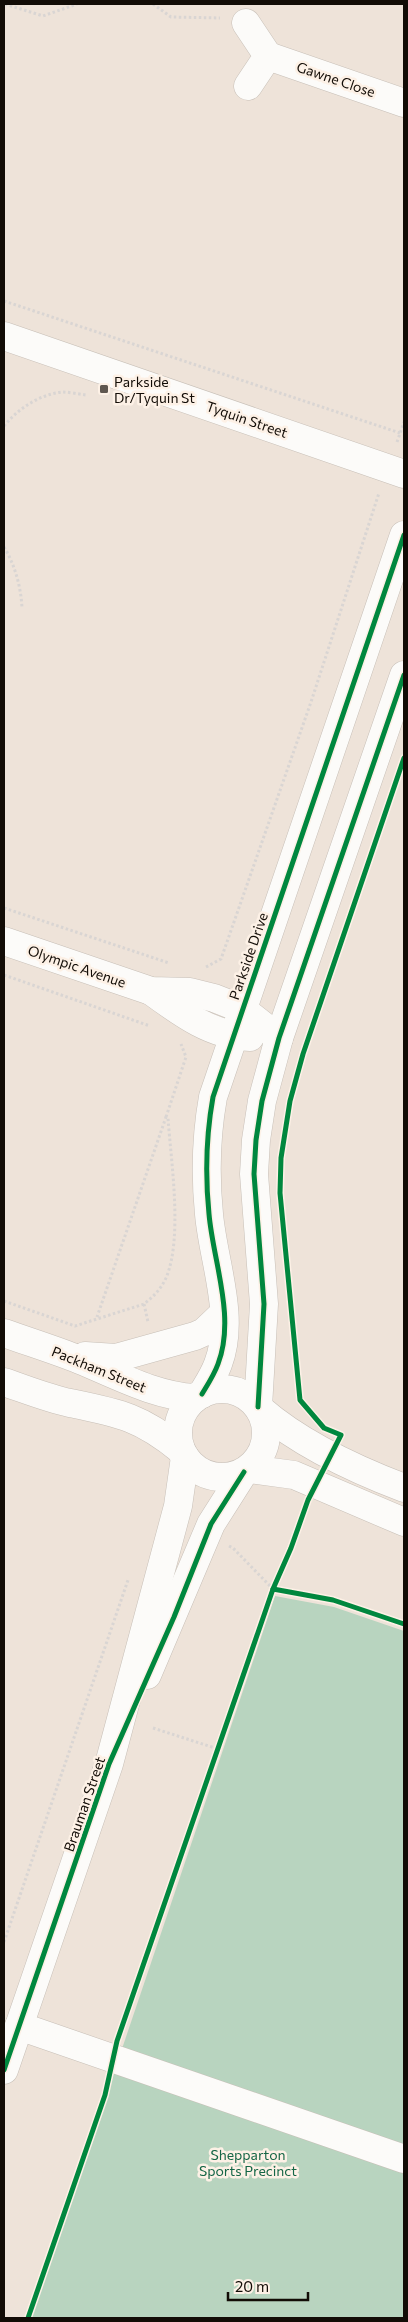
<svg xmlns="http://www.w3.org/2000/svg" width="408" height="2322" viewBox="0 0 408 2322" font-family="Commissioner,sans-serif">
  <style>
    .green { fill: #b8d4bf }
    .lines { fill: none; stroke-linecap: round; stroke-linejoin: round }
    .minor-casing { stroke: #c7bfb7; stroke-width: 29 }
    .path { stroke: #d9d5d3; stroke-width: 3; stroke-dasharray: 2.5 2.5; stroke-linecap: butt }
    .minor { stroke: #fcfbf9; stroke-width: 28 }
    .cycleway-casing { stroke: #fdf1e6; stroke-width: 8 }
    .cycleway { stroke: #00873e; stroke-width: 5 }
    .poi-dot { fill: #5f5750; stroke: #fdf1e6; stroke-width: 2 }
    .labels { text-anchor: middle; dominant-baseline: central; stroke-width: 5; stroke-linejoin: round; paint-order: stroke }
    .street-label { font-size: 14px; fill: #120c06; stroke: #fdf1e6 }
    .poi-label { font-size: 14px; fill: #120c06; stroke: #fdf1e6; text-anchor: start }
    .park-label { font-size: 14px; fill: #156646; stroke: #fdf1e6 }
  </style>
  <rect width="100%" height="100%" fill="#eee3d9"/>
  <polygon class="green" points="275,1596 334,1607 404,1631 404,2318 31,2318"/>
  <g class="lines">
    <g class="minor-casing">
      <g id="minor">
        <polyline points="246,23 268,56 248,86"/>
        <polyline points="268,56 404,103"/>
        <polyline points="4,336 404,474"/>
        <polyline points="4,941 151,991 190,992 214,998 242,1009 279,1038"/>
        <path d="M151,991C181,1013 212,1036 250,1037"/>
        <path d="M4,1333C29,1342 55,1350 80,1360C117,1375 155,1396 195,1398"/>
        <polyline points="85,1356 116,1358 195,1336 204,1332 223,1314"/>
        <path d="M4,1382C25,1389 47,1398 70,1403C119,1413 141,1417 181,1450"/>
        <circle cx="222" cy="1433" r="44"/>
        <path d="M202,1394C208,1384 214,1375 218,1364C236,1317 213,1261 209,1214C205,1174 206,1136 213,1097L404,535"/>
        <polyline points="258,1407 264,1304 254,1174 256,1140 262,1101 279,1038 404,675"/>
        <path d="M260,1409C300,1444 354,1469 404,1488"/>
        <polyline points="249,1469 294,1475 404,1522"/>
        <polyline points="147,1675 211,1524 244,1472"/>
        <polyline points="19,2026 404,2159"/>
        <polyline points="4,2070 109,1764 178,1506 185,1457"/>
      </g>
    </g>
    <g class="path">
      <polyline points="5,4 43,16 77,4"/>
      <polyline points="153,4 171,17 220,18"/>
      <polyline points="4,301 400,433"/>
      <path d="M4,426C18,409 38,395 62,392C69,392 78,394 86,395"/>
      <polyline points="397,442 404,422"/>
      <path d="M4,547C15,565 21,587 22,608"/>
      <polyline points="4,908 169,963"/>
      <polyline points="206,967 221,959 311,702 379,493"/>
      <polyline points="4,975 150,1026"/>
      <polyline points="166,1117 186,1057 181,1044"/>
      <path d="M4,1301L75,1326L144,1304C153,1297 161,1289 166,1278C183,1238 171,1162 168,1118L166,1117L97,1317"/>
      <polyline points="144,1304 148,1322"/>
      <polyline points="229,1546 233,1548 273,1589"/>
      <polyline points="153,1728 218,1749"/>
      <polyline points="4,1942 128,1580"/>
    </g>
    <use href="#minor" class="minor"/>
    <g class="cycleway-casing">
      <g id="cycleway">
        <path d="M202,1394C208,1384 214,1375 218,1364C236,1317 213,1261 209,1214C205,1174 206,1136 213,1097L404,535"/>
        <polyline points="258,1407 264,1304 254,1174 256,1140 262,1101 279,1038 404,675"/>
        <polyline points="273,1589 291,1548 308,1500 341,1435 324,1428 300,1400 280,1193 281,1158 290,1101 303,1054 404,758"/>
        <polyline points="4,2070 109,1764 174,1617 211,1524 244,1472"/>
        <polyline points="28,2318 105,2095 117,2041 273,1589 333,1600 404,1624"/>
      </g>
    </g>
    <use href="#cycleway" class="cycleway"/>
  </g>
  <rect class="poi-dot" x="99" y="384" width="10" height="10" rx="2.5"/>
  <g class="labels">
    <g class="street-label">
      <text transform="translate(336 79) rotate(19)">Gawne Close</text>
      <text transform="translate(247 419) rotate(19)">Tyquin Street</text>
      <text transform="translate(248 956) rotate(-71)">Parkside Drive</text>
      <text transform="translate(77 966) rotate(19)">Olympic Avenue</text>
      <text transform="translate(99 1369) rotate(22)">Packham Street</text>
      <text transform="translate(84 1804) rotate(-71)">Brauman Street</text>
    </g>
    <g class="poi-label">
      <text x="114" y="381">Parkside<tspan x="114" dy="16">Dr/Tyquin St</tspan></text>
    </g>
    <g class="park-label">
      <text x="248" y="2154">Shepparton<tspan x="248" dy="16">Sports Precinct</tspan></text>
    </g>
  </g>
  <rect width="408" height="2322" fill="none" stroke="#120c06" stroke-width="10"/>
  <path d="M228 2292v8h80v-8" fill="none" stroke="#120c06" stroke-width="2.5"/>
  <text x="235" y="2292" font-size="15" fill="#120c06" stroke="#fdf1e6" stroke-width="4" paint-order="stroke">20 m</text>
</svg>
